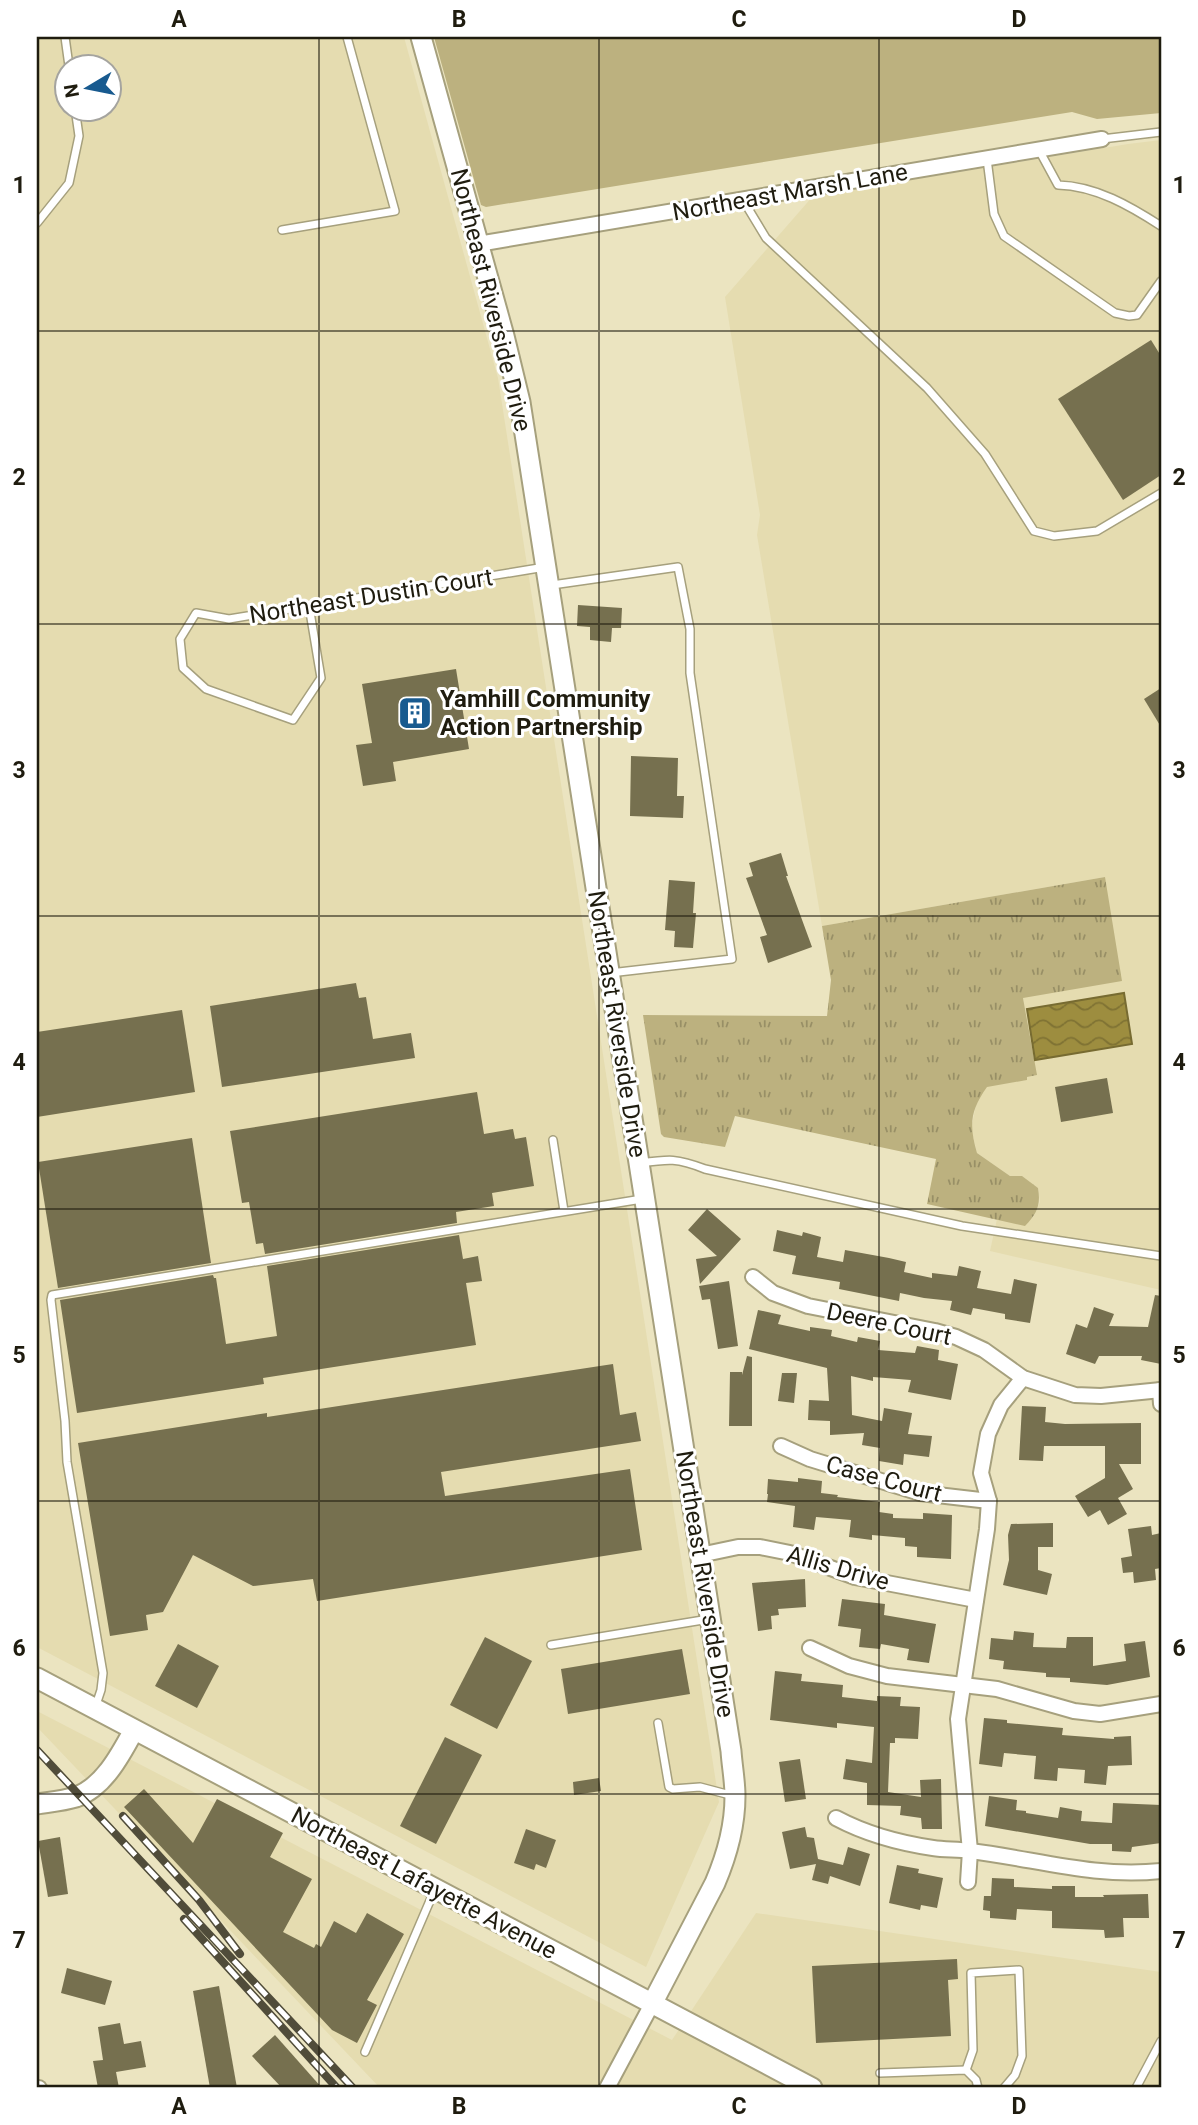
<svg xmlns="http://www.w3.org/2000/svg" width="1198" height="2125" viewBox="0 0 1198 2125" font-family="Roboto,sans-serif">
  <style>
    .built { fill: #e5dcb0; fill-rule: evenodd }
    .green { fill: #bcb17f }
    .park { fill: url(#park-tufts) }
    .water { fill: url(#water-waves); stroke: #776b31; stroke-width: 2 }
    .building { fill: #76704f }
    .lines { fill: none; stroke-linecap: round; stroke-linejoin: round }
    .lane-casing { stroke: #a6a07d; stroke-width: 10 }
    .street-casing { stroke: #a6a07d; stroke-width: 18 }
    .secondary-casing { stroke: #a6a07d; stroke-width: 23 }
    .lane { stroke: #fff; stroke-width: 7 }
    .street { stroke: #fff; stroke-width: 14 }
    .secondary { stroke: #fff; stroke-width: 19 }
    .rail-casing { stroke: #504c3a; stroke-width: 8 }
    .rail { stroke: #fff; stroke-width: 5; stroke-dasharray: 16; stroke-linecap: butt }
    .grid { fill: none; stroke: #1f1c0f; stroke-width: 2; stroke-opacity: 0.55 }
    .labels { text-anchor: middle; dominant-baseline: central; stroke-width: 6; stroke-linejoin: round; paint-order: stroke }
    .street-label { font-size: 24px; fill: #1f1c0f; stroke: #fff }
    .poi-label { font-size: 24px; font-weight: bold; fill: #1f1c0f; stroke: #fff; text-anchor: start }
    .neatline { fill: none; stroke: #1f1c0f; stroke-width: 2.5 }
    .grid-label { font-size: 23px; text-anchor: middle; font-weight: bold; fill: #1f1c0f }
  </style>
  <defs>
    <pattern id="park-tufts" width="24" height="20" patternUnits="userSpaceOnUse" patternTransform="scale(1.75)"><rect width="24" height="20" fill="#bcb17f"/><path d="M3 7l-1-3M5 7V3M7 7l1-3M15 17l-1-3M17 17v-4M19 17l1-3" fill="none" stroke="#988f66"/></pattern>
    <pattern id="water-waves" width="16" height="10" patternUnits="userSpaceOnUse" patternTransform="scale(1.75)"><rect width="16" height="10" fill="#9d8d3f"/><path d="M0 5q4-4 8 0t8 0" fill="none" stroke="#7f7233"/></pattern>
  </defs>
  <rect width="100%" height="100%" fill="#ebe4c0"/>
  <g class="built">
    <path d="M37,37H404L498,378L719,1802L646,1967L37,1647ZM66,66H108V108H66Z"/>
    <polygon points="1161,140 1161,1290 990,1251 997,1219 1025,1225 1034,1216 1040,1202 1038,1188 1010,1176 977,1153 971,1129 977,1100 987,1086 1026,1080 1026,1077 1036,1075 1023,998 1105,877 822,926 757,535 760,515 725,297 813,196 1128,144"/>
    <polygon points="37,1711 672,2040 756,1913 1161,1972 1161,2088 380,2088 37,1727"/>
  </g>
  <polygon class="green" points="434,37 1161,37 1161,113 1097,119 1072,112 486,207 481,205"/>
  <path class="park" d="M1105,877L1122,981L1023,998L1037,1075L1027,1077V1080L987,1087C970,1111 969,1125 977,1153L1010,1176H1022L1038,1188C1041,1205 1037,1214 1025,1226L927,1204L936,1159L735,1116L725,1147L664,1137L661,1134L643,1015L827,1016L831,980L822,926Z"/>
  <polygon class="water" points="1124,993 1132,1044 1035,1060 1027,1009"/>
  <g class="building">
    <polygon points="1151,340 1161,356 1161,475 1123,500 1058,399"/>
    <polygon points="578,605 622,608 621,628 612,628 611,642 590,640 590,627 577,626"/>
    <polygon points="456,669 469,749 393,762 396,781 363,786 356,745 372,743 362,684"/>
    <polygon points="1161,688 1161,727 1144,699"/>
    <polygon points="631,756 678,758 677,796 684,796 683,818 630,816"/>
    <polygon points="781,853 788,876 786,876 812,947 768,963 760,937 767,935 746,878 753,876 749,863"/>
    <polygon points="669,880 695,882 693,913 696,913 693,948 674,947 675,931 665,930"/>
    <polygon points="356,983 359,998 366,997 373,1039 411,1033 415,1058 222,1087 210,1006"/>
    <polygon points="182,1010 195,1092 37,1117 37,1032"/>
    <polygon points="1107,1078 1113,1113 1061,1122 1055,1087"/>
    <polygon points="477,1092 484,1134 513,1129 515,1139 526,1137 534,1186 492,1193 494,1206 456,1212 457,1223 265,1254 263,1243 256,1244 249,1202 242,1203 230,1131"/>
    <polygon points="192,1138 211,1263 58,1288 38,1162"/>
    <polygon points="707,1209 741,1239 700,1284 696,1259 717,1256 688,1230"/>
    <polygon points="777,1230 802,1236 803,1232 821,1237 817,1257 843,1262 845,1250 889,1258 906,1262 904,1272 932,1278 932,1273 957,1276 959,1266 981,1271 977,1288 1011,1294 1014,1279 1037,1284 1030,1323 1005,1319 1005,1314 973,1308 971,1315 950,1310 952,1301 924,1298 900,1293 899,1301 839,1289 840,1282 792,1274 796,1256 773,1251"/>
    <polygon points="459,1235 463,1259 478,1256 482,1281 466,1283 476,1345 263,1378 264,1384 77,1413 60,1300 213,1275 214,1278 216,1278 226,1344 277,1336 267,1266"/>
    <polygon points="729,1281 738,1346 718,1349 710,1299 702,1300 699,1286"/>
    <polygon points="1155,1295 1161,1296 1161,1364 1141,1360 1142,1356 1099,1356 1095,1364 1066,1354 1076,1324 1087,1328 1094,1307 1114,1314 1109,1326 1148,1327"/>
    <polygon points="758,1310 781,1315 778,1324 810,1331 810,1327 832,1330 831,1336 857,1342 858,1337 880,1341 878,1350 915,1353 917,1346 939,1350 938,1360 958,1364 951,1400 908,1392 911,1380 873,1377 873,1381 851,1376 852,1415 882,1421 884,1408 912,1413 908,1434 932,1436 929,1457 904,1454 903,1465 879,1461 880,1448 862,1445 864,1433 830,1435 830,1421 808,1420 809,1400 829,1401 827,1368 749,1349"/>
    <polygon points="747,1356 752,1357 752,1426 729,1426 730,1372 742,1372 742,1375"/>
    <polygon points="613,1364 620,1415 636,1412 641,1441 441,1472 445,1496 630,1469 642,1550 317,1601 313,1579 253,1586 193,1555 163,1612 146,1615 148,1630 110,1636 78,1443 267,1413 267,1417"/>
    <polygon points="782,1373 797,1373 794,1403 778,1401"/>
    <polygon points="1022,1406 1046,1407 1045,1422 1065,1424 1141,1423 1141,1464 1119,1464 1133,1489 1118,1498 1127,1514 1108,1525 1100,1510 1088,1517 1075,1496 1105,1478 1105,1446 1044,1446 1043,1461 1019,1460"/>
    <polygon points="798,1478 822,1481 821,1493 838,1495 837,1497 880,1502 879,1512 893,1514 893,1518 923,1519 923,1513 952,1515 951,1559 917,1557 917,1547 905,1546 905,1538 872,1535 872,1540 849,1537 851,1520 816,1517 814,1530 793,1527 795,1506 767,1502 768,1494 767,1494 768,1479 798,1482"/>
    <polygon points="1053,1523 1053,1547 1038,1547 1038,1570 1052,1574 1047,1595 1003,1585 1009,1560 1008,1535 1011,1524"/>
    <polygon points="1151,1526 1152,1535 1161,1533 1161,1568 1155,1569 1156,1580 1134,1583 1133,1572 1123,1573 1121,1558 1132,1556 1128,1529"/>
    <polygon points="805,1579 806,1607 778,1609 779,1615 771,1616 772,1629 758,1631 752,1583"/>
    <polygon points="842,1599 885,1604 884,1615 936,1624 929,1663 907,1660 909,1649 881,1644 880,1649 859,1647 861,1629 838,1626"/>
    <polygon points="1014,1631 1034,1633 1033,1647 1066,1648 1067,1637 1093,1637 1093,1666 1126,1661 1124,1644 1145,1641 1150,1677 1107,1685 1070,1682 1070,1678 1046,1677 1046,1673 1003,1669 1004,1661 989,1659 991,1638 1013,1640"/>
    <polygon points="485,1637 532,1661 497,1729 450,1705"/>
    <polygon points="178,1644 219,1666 197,1708 155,1686"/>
    <polygon points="682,1649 690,1694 568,1714 561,1669"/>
    <polygon points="775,1671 802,1674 801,1681 843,1685 842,1697 877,1701 877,1696 901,1697 900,1706 920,1707 918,1739 895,1738 895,1743 890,1743 888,1792 921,1797 920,1780 941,1779 942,1829 922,1829 921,1818 900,1815 901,1806 867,1805 867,1783 843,1779 846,1759 872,1763 874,1727 837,1723 837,1728 770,1720"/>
    <polygon points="984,1718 1007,1720 1007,1723 1063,1728 1062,1735 1114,1739 1114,1737 1131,1736 1132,1765 1108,1766 1106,1785 1084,1783 1085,1770 1058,1768 1057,1781 1034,1779 1036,1756 1004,1753 1002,1767 979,1764"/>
    <polygon points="445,1737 482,1755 436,1844 400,1826"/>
    <polygon points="800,1759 806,1799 785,1802 779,1762"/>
    <polygon points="599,1778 601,1791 574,1795 573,1782"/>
    <polygon points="144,1789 193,1843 217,1799 283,1833 270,1857 312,1879 283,1932 314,1948 316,1944 321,1947 334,1921 356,1933 367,1913 404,1934 367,2000 377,2005 357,2043 332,2030 124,1807"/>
    <polygon points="989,1796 1017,1800 1016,1810 1026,1811 1026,1813 1058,1818 1060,1807 1082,1811 1081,1821 1112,1823 1113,1803 1161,1805 1161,1843 1132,1847 1131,1852 1112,1851 1112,1844 1090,1844 985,1826"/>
    <polygon points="805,1827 807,1837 814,1838 818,1859 843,1865 848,1847 870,1854 860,1886 830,1876 828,1884 812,1880 816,1864 790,1869 782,1832"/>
    <polygon points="526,1829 556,1840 546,1868 536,1864 534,1870 514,1863"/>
    <polygon points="60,1837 68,1894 48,1897 38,1841"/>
    <polygon points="897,1865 919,1869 918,1873 943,1878 937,1908 921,1905 920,1910 889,1903"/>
    <polygon points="992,1878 1014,1879 1014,1887 1052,1889 1052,1886 1075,1886 1075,1897 1104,1897 1103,1895 1148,1894 1149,1918 1123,1918 1124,1937 1105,1938 1104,1930 1052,1928 1052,1911 1017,1909 1016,1920 990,1918 990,1911 983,1910 984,1896 991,1896"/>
    <polygon points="957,1959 958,1979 948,1980 951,2036 816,2043 812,1966"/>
    <polygon points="67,1968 112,1981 105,2005 61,1993"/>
    <polygon points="219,1986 237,2088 210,2088 193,1991"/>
    <polygon points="120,2023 124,2044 141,2041 146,2067 116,2072 119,2088 98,2088 93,2061 103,2060 98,2027"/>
    <polygon points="275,2035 322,2088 282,2088 252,2056"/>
  </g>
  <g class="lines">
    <g class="lane-casing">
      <g id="lane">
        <polyline points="65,37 69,66"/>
        <polyline points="1102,139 1161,132"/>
        <path d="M1039,150L1058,185C1096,186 1130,206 1161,226"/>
        <polyline points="987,159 994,214 1004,236 1115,313 1129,316 1137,315 1161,281"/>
        <polyline points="743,200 766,238 927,388 985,454 1034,531 1054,536 1097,531 1161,493"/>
        <polyline points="37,223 69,183 79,136 75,108"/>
        <polyline points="282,230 395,211 347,37"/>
        <polyline points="552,585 678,567 690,629 690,673 732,959 610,973"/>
        <polyline points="309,606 321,678 293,720 206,689 183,668 180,639 196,613 229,619 545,567"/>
        <polyline points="553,1140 564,1211"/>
        <path d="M641,1163C669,1159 677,1158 705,1169L962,1226L1161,1256"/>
        <polyline points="551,1645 709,1619"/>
        <polyline points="95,1708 101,1690 103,1673 67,1462 65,1421 51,1300 52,1295 642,1199"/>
        <polyline points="658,1723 669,1787 673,1789 700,1787 734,1796"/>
        <polyline points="365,2052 435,1889"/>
        <polyline points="966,2070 973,2050 971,1973 1019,1970 1022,2056 1015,2075 1004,2088"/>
        <polyline points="880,2073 966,2070 976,2080 978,2088"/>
        <polyline points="1136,2088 1161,2041"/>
      </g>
    </g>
    <g class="street-casing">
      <g id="street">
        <polyline points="478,244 1102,139"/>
        <polyline points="753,1277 773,1293 808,1306 935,1331 956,1337 984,1350 1023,1378 1075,1395 1101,1396 1161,1390"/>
        <polyline points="1160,1390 1161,1404"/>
        <polyline points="781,1446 810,1459 920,1493 989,1501"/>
        <polyline points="700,1555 738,1547 760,1547 790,1553 855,1577 976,1600"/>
        <polyline points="810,1648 849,1666 887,1676 997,1689 1074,1711 1100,1714 1161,1704"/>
        <path d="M836,1818C866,1834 899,1843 933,1848C945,1850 958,1849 970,1851C1037,1859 1093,1878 1161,1871"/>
        <polyline points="968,1882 970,1851 958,1719 987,1529 989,1501 981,1473 988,1434 1001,1405 1023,1378"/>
        <polyline points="37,2088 39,2088"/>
        <polyline points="607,2088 652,2004"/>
      </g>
    </g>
    <g class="secondary-casing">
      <g id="secondary">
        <path d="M421,37L504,336L520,402L731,1751C732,1766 735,1781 735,1796C735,1827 727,1855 715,1883L652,2004"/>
        <polyline points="37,1678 812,2088"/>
        <path d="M37,1804C50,1802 63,1801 76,1797C104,1787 121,1754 134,1730"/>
      </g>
    </g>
    <use href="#lane" class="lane"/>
    <use href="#street" class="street"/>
    <use href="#secondary" class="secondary"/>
    <g class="rail-casing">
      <g id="rail">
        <polyline points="37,1750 353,2088"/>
        <polyline points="123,1816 199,1900 240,1954"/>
        <polyline points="184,1919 337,2088"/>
      </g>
    </g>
    <use href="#rail" class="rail"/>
  </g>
  <path class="grid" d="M319,37V2088M599,37V2088M879,37V2088M37,331H1161M37,624H1161M37,916H1161M37,1209H1161M37,1501H1161M37,1794H1161"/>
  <defs>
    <g id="building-square" transform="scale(1.75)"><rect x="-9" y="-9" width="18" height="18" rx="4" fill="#185a8f" stroke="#fff"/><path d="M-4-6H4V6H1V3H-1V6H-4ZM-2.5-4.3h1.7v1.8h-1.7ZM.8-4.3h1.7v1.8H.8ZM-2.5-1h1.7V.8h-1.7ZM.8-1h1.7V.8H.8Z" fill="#fff"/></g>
  </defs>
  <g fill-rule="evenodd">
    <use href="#building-square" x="415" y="713"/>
  </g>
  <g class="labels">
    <g class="street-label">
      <text transform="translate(790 192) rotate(-10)">Northeast Marsh Lane</text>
      <text transform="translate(491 300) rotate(76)">Northeast Riverside Drive</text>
      <text transform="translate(371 596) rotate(-9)">Northeast Dustin Court</text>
      <text transform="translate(617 1024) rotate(81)">Northeast Riverside Drive</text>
      <text transform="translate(889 1324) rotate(12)">Deere Court</text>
      <text transform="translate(884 1479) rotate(15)">Case Court</text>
      <text transform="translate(838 1568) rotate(16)">Allis Drive</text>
      <text transform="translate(705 1584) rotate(81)">Northeast Riverside Drive</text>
      <text transform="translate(424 1883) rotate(28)">Northeast Lafayette Avenue</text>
    </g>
    <g class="poi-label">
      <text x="440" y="699">Yamhill Community<tspan x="440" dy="28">Action Partnership</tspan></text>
    </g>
  </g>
  <rect width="1198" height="2125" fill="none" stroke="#ffffff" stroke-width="77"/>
  <g transform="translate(88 88) rotate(260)"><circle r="33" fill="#ffffff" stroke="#a5a49f" stroke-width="2"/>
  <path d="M0-5L12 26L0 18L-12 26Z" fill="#185a8f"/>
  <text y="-10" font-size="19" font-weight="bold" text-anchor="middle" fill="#1f1c0f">N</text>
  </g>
  <rect x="38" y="38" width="1122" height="2048" class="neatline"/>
  <g class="grid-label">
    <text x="179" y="27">A</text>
    <text x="459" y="27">B</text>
    <text x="739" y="27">C</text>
    <text x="1019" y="27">D</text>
    <text x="19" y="193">1</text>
    <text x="1179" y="193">1</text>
    <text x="19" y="485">2</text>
    <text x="1179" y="485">2</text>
    <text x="19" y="778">3</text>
    <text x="1179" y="778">3</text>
    <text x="19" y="1070">4</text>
    <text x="1179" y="1070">4</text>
    <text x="19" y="1363">5</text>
    <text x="1179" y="1363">5</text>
    <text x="19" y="1656">6</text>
    <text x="1179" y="1656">6</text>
    <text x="19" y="1948">7</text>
    <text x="1179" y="1948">7</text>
    <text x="179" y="2114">A</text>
    <text x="459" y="2114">B</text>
    <text x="739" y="2114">C</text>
    <text x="1019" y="2114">D</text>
  </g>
</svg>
